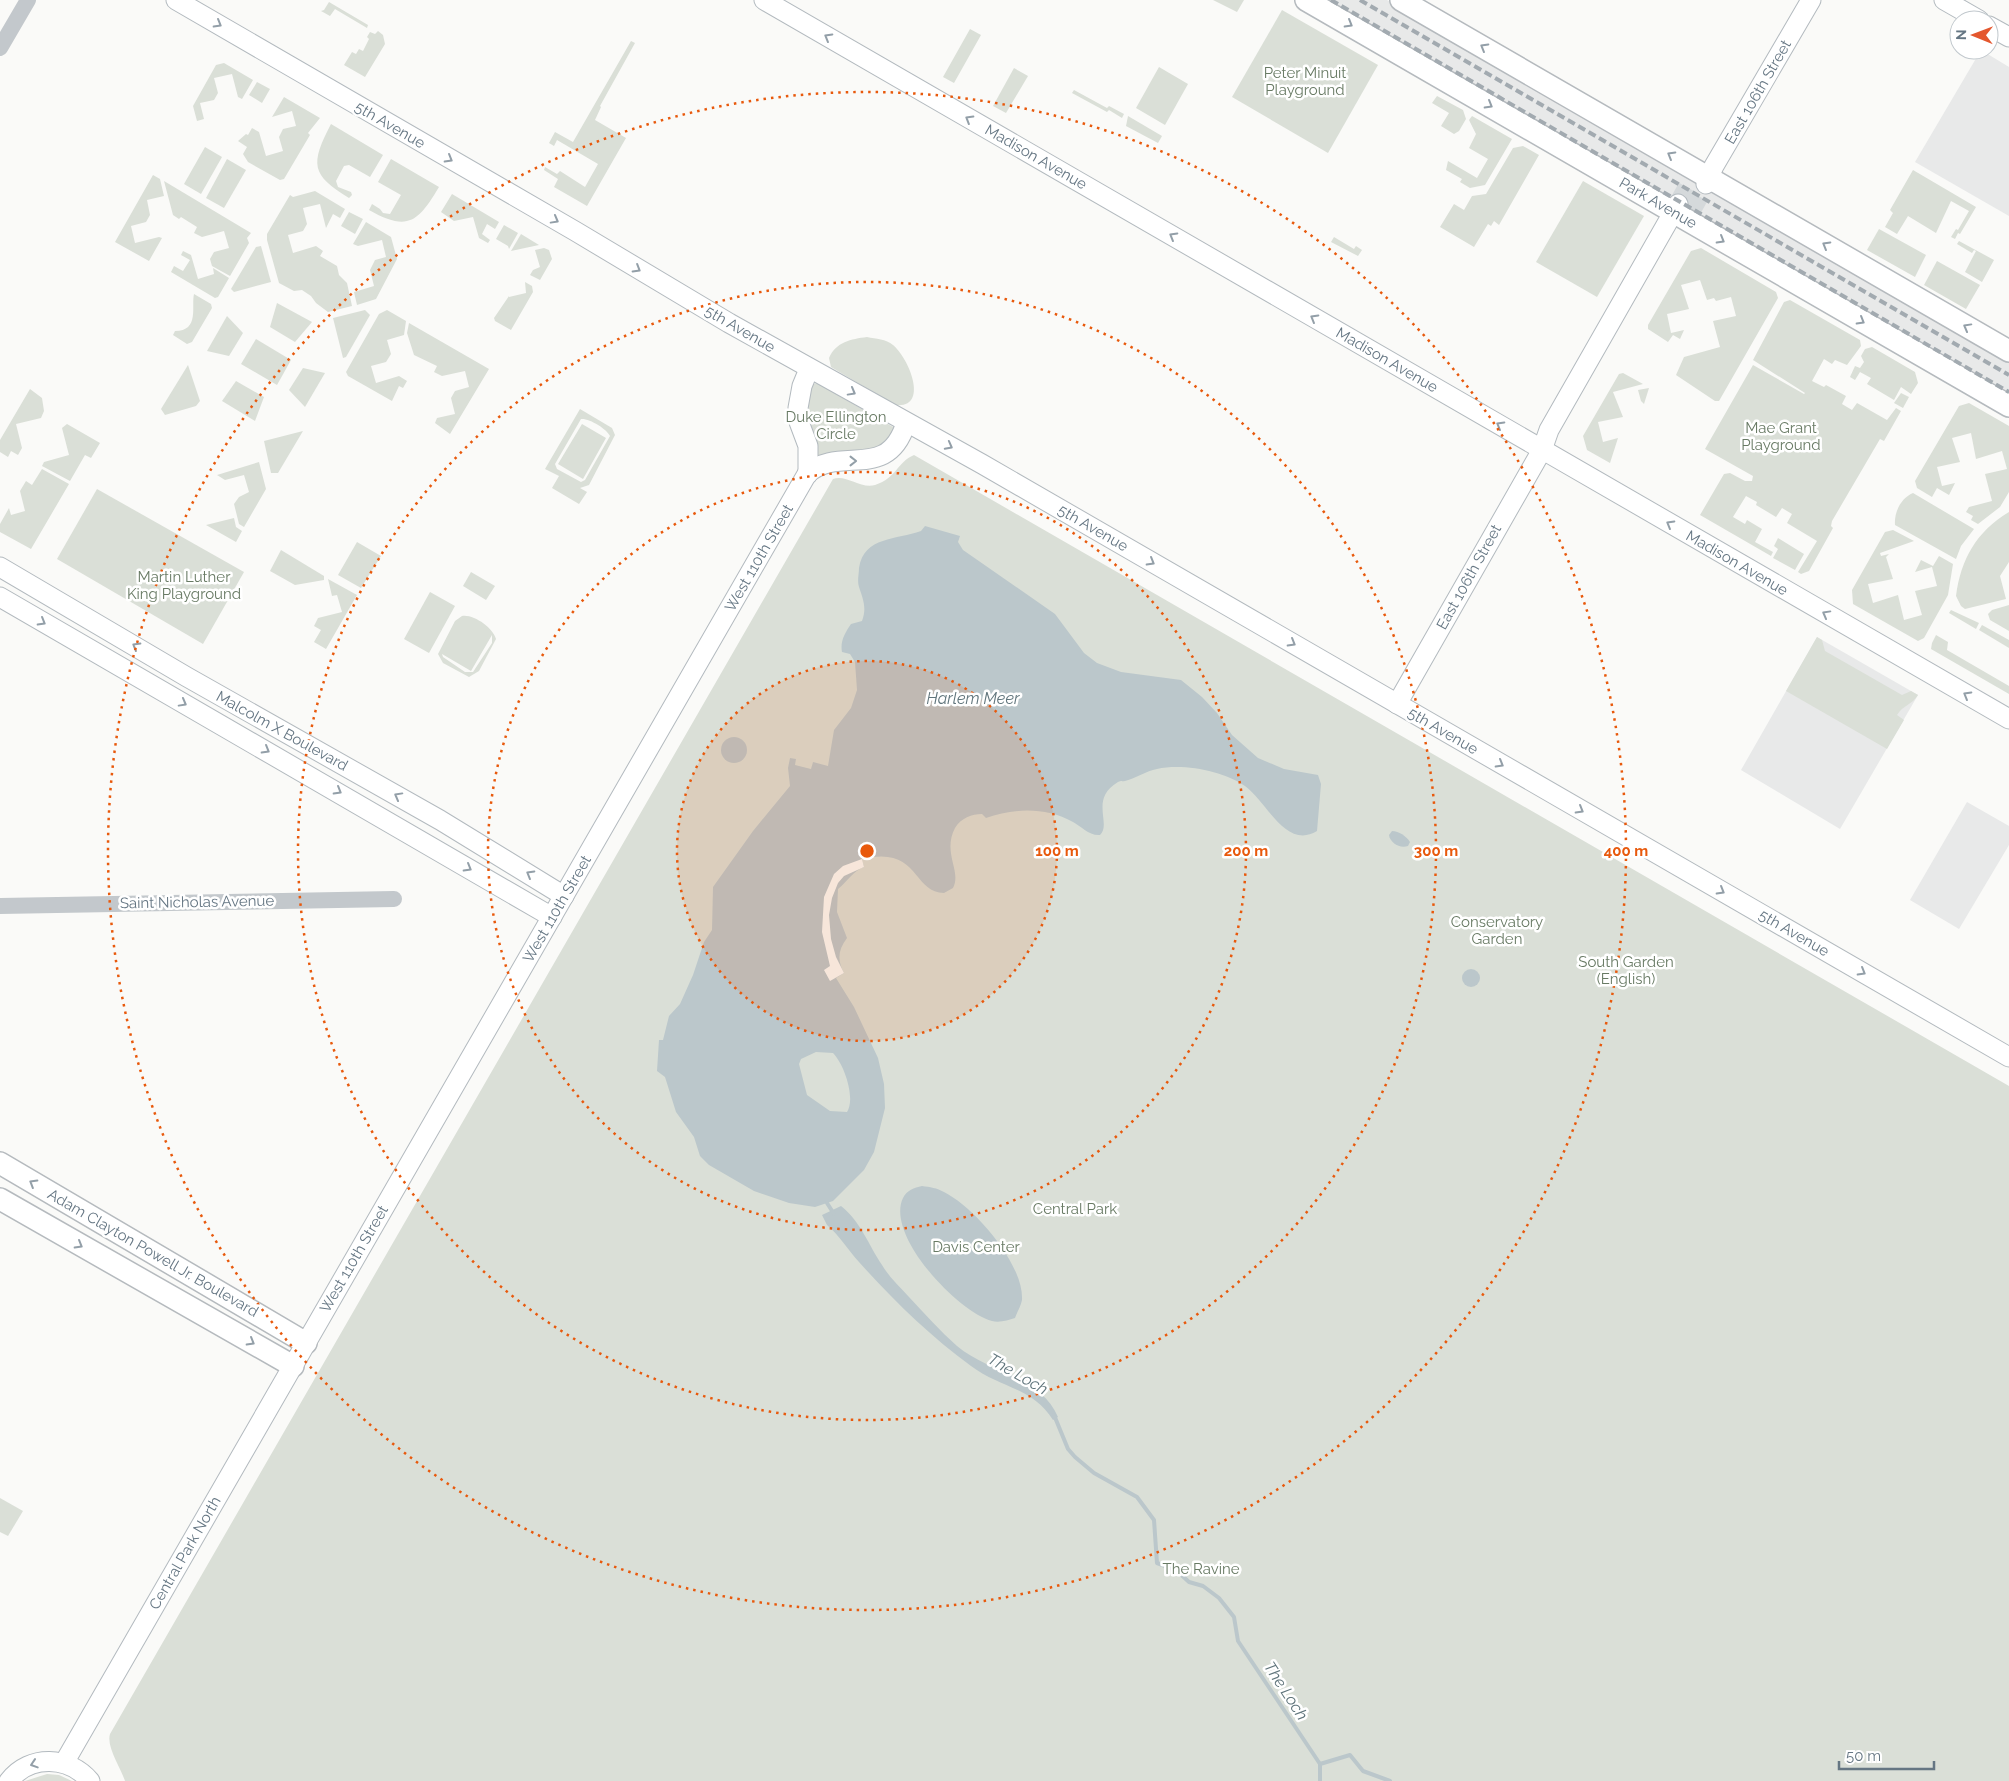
<svg xmlns="http://www.w3.org/2000/svg" width="2009" height="1781" viewBox="0 0 2009 1781" font-family="Raleway,sans-serif">
  <style>
    .built { fill: #e8e9e9 }
    .green { fill: #dadfd7; fill-rule: evenodd }
    .water { fill: #bbc7cb; fill-rule: evenodd }
    .pier { fill: #fafaf8 }
    .lines { fill: none; stroke-linecap: round; stroke-linejoin: round }
    .stream { stroke: #bbc7cb; stroke-width: 4 }
    .secondary-tunnel { stroke: #d5d9db; stroke-width: 19; stroke-dasharray: 19 9; stroke-linecap: butt }
    .secondary-casing { stroke: #b3babf; stroke-width: 21 }
    .primary-casing { stroke: #b5babe; stroke-width: 24 }
    .tertiary { stroke: #c3c8cc; stroke-width: 16 }
    .secondary { stroke: #fff; stroke-width: 19 }
    .primary { stroke: #fff; stroke-width: 21 }
    .rail { stroke: #a2aab0; stroke-width: 4; stroke-dasharray: 8 4; stroke-linecap: butt }
    .oneway { stroke: #939fa8 }
    .ring { fill: none; stroke: #e8590c; stroke-width: 2.5; stroke-dasharray: 2.5 5 }
    .labels { text-anchor: middle; dominant-baseline: central; stroke-width: 5; stroke-linejoin: round; paint-order: stroke }
    .park-label { font-size: 15px; fill: #687a64; stroke: #fff }
    .street-label { font-size: 15px; fill: #657683; stroke: #fff }
    .water-label { font-size: 16px; font-style: italic; fill: #60757c; stroke: #fff }
    .centre { fill: #e8590c; stroke: #fff; stroke-width: 2.5 }
    .ring-label { font-size: 15px; text-anchor: middle; font-weight: bold; fill: #e8590c; stroke: #fff; stroke-width: 5; stroke-linejoin: round; paint-order: stroke }
  </style>
  <rect width="100%" height="100%" fill="#fafaf8"/>
  <g class="built">
    <polygon points="1321,0 1387,0 2009,360 2009,399"/>
    <polygon points="1981,50 2009,67 2009,216 1915,162"/>
    <polygon points="1817,637 1918,695 1840,829 1741,770"/>
    <polygon points="1967,802 2009,826 2009,845 1959,929 1910,900"/>
  </g>
  <g class="green">
    <polygon points="1213,0 1244,0 1237,12"/>
    <polygon points="329,2 368,25 367,28 335,9 330,16 321,11 324,10"/>
    <polygon points="1282,10 1378,65 1328,153 1232,97"/>
    <polygon points="970,29 981,35 954,83 943,77"/>
    <polygon points="378,31 383,35 385,44 365,77 344,65 352,52 356,54 359,49 363,51 369,39 367,37 370,32 375,34"/>
    <polygon points="631,41 635,43 600,106 601,107 595,120 626,138 587,206 554,187 558,179 544,170 545,167 557,174 560,171 585,187 598,164 557,140 554,146 549,143 555,132 573,142"/>
    <polygon points="224,63 253,80 242,99 238,97 232,74 214,78 218,93 214,100 200,103 204,119 197,121 193,106 216,65"/>
    <polygon points="1159,67 1188,84 1165,125 1136,108"/>
    <polygon points="1014,68 1028,76 1006,113 993,106"/>
    <polygon points="257,82 270,89 262,103 249,95"/>
    <polygon points="1074,90 1107,108 1109,106 1124,114 1122,118 1109,110 1107,112 1072,93"/>
    <polygon points="1437,96 1463,110 1466,119 1459,131 1454,134 1441,126 1449,113 1432,103"/>
    <polygon points="284,97 320,118 308,133 310,135 284,179 280,180 248,162 243,154 247,147 238,141 246,134 248,135 252,128 259,132 266,156 283,151 279,137 283,129 296,126 292,111 272,117"/>
    <polygon points="1128,116 1162,136 1158,143 1126,126"/>
    <polygon points="1472,116 1512,139 1485,185 1470,188 1460,182 1462,179 1446,170 1448,161 1477,178 1488,159 1469,148 1476,134 1469,120"/>
    <path d="M331,124L383,155L370,177L349,165L344,166L336,181L338,187L351,192L352,195L349,198C311,175 310,164 331,124Z"/>
    <polygon points="1523,146 1539,155 1499,225 1494,221 1491,226 1488,224 1474,247 1440,227 1454,204 1464,210 1472,196 1486,194 1513,148"/>
    <polygon points="205,147 222,157 201,194 184,184"/>
    <polygon points="227,159 246,170 224,208 206,198"/>
    <path d="M391,159L439,187C418,222 408,232 369,210L372,204L380,209L383,213L390,214L401,195L378,182Z"/>
    <polygon points="1913,170 1976,207 1960,234 1958,233 1955,239 1951,237 1956,229 1958,230 1969,211 1951,201 1936,233 1908,216 1897,234 1885,227 1893,213 1890,210"/>
    <polygon points="153,175 160,179 164,196 147,200 150,215 146,222 131,226 135,243 159,237 162,238 149,261 115,242"/>
    <polygon points="164,181 251,233 247,238 249,243 230,276 212,266 210,259 214,252 229,248 224,231 202,237 194,233 197,227 181,217 179,219 173,215"/>
    <polygon points="1583,181 1644,216 1597,297 1536,262"/>
    <polygon points="315,191 345,209 340,218 333,214 326,228 320,204 303,208 307,224 303,231 288,235 293,253 316,246 323,251 320,256 337,266 339,275 347,283 352,306 328,312 316,303 311,296 302,290 294,291 279,283 267,240 267,234 290,195 293,197"/>
    <polygon points="452,194 499,222 495,229 487,224 482,234 490,240 488,243 479,238 473,217 454,221 441,212"/>
    <polygon points="349,212 363,219 355,234 341,226"/>
    <polygon points="366,222 391,237 397,259 376,299 357,305 354,292 374,286 370,270 375,260 386,257 382,240 358,246 353,244"/>
    <polygon points="504,225 518,233 509,249 508,246 496,239"/>
    <polygon points="1879,229 1926,255 1915,277 1867,250"/>
    <polygon points="521,234 539,245 511,251"/>
    <polygon points="1334,237 1354,249 1356,246 1362,250 1358,256 1331,242"/>
    <polygon points="1959,241 1994,260 1982,282 1965,272 1976,251 1974,250 1972,253 1957,244"/>
    <polygon points="261,246 271,282 234,292 231,289 256,247"/>
    <polygon points="544,248 549,250 552,259 540,280 530,275 533,270 540,267 535,250"/>
    <polygon points="1701,248 1776,292 1778,298 1719,401 1715,401 1676,375 1684,357 1720,347 1713,321 1736,316 1731,297 1716,301 1714,298 1707,300 1700,280 1681,285 1689,309 1667,314 1671,333 1684,330 1680,339 1673,335 1668,342 1648,329 1648,325 1691,251"/>
    <polygon points="183,251 191,255 198,279 214,274 213,268 229,278 218,297 215,298 171,272 174,266 183,271 190,260 181,255"/>
    <polygon points="1937,261 1980,285 1966,309 1924,285"/>
    <polygon points="525,282 532,286 533,292 511,330 495,321 494,318 509,296 509,297 526,293"/>
    <path d="M194,294L211,304L212,308L192,342L187,344L173,335L175,331C200,331 191,306 194,294Z"/>
    <polygon points="1790,300 1860,340 1861,346 1847,365 1835,360 1832,364 1824,359 1812,381 1824,387 1826,385 1846,396 1842,404 1852,410 1857,403 1887,420 1896,408 1901,411 1884,441 1880,439 1832,521 1831,526 1833,528 1809,571 1801,574 1798,572 1817,541 1787,523 1792,514 1782,508 1776,517 1756,505 1757,502 1746,496 1733,517 1745,524 1747,520 1762,529 1755,542 1773,552 1771,556 1700,515 1724,474 1730,473 1745,481 1752,481 1753,476 1705,449 1753,365 1804,394 1805,393 1753,360 1784,302"/>
    <polygon points="277,303 312,322 295,342 270,327"/>
    <polygon points="365,310 370,315 346,357 343,358 333,318"/>
    <polygon points="387,310 406,321 404,335 387,340 391,354 386,362 371,366 376,383 399,376 407,381 403,388 399,386 392,401 348,376 346,372 379,314"/>
    <polygon points="227,316 243,333 229,356 207,351"/>
    <polygon points="409,323 489,369 450,434 435,423 437,418 455,414 451,398 455,391 469,387 465,371 442,376 434,372 437,366 414,355 407,333"/>
    <path d="M867,337C876,339 886,339 893,345C909,358 930,409 895,405L831,367L829,358C836,342 851,339 867,337Z"/>
    <polygon points="256,339 291,360 277,385 241,364"/>
    <polygon points="1872,347 1915,372 1918,383 1911,394 1901,387 1894,400 1867,384 1871,378 1860,372 1855,380 1850,377 1855,366 1860,368 1864,362 1861,356 1865,349"/>
    <polygon points="188,365 200,401 196,406 165,415 161,409"/>
    <polygon points="303,368 325,373 305,407 289,390"/>
    <polygon points="1623,373 1643,384 1613,392 1623,417 1598,422 1603,442 1618,438 1610,463 1587,450 1583,436 1619,374"/>
    <polygon points="236,381 264,397 255,421 222,401"/>
    <path d="M817,383L893,427L895,430L880,448C864,450 830,451 818,458C808,428 802,416 813,384Z"/>
    <polygon points="1649,388 1644,404 1641,401 1638,390"/>
    <polygon points="30,389 42,398 44,411 41,418 16,424 22,448 18,455 11,451 8,457 0,452 0,440"/>
    <polygon points="1901,393 1909,397 1903,408 1894,403"/>
    <polygon points="1969,403 2009,426 2009,492 2000,507 1978,524 1971,520 1973,516 1966,512 1969,507 1992,501 1985,474 2007,469 2002,451 1976,459 1971,433 1952,438 1960,462 1937,467 1942,486 1955,483 1949,495 1937,488 1932,497 1917,488 1915,481 1959,406"/>
    <path d="M580,409L612,428L615,435L589,485L580,488L587,492L579,504L552,488L559,476L545,469ZM581,419C589,418 607,429 610,436L585,480L581,482L557,469L555,464Z"/>
    <polygon points="67,424 100,443 91,458 85,455 70,481 42,466 44,462 69,455 62,428"/>
    <polygon points="582,424 606,438 583,479 558,464"/>
    <polygon points="303,431 278,473 271,473 264,441"/>
    <path d="M914,455L2009,1086V1781H125C121,1768 106,1747 110,1734L833,479C846,474 860,489 875,485C897,478 897,462 914,455Z"/>
    <polygon points="259,462 266,489 244,527 239,524 234,504 239,497 249,492 244,475 225,480 217,475"/>
    <polygon points="42,469 69,484 31,549 0,532 0,524 9,508 11,515 25,511 20,491 26,481 32,485"/>
    <polygon points="97,489 244,572 203,644 57,559"/>
    <path d="M1913,493L1974,529L1961,546L1956,559L1895,525C1894,512 1901,498 1913,493Z"/>
    <path d="M2009,512V562L2000,576L2006,599L1965,609L1961,606L1956,596C1961,559 1976,532 2009,512Z"/>
    <polygon points="234,518 236,527 242,531 236,542 206,525"/>
    <polygon points="1893,530 1914,541 1880,553 1881,556 1889,554 1886,557 1893,579 1868,584 1873,603 1898,595 1904,620 1922,615 1915,591 1937,586 1932,567 1915,572 1921,560 1933,566 1939,556 1953,564 1948,595 1924,638 1918,641 1853,604 1852,590 1885,532"/>
    <polygon points="1778,538 1804,554 1795,570 1773,558 1778,549 1774,546"/>
    <polygon points="357,542 381,556 361,588 338,575"/>
    <polygon points="281,550 324,576 324,580 295,585 270,571"/>
    <polygon points="471,572 495,586 486,600 463,586"/>
    <polygon points="328,579 357,595 326,649 314,642 321,630 314,626 318,618 342,612 337,595 332,596"/>
    <polygon points="430,592 455,606 429,653 404,639"/>
    <polygon points="2009,605 2009,631 1990,620 1988,614 1992,610"/>
    <polygon points="1951,610 1979,623 1976,629 1949,613"/>
    <path d="M462,616C474,614 493,628 496,639L479,671L469,677L443,663L438,654L455,621ZM492,635V643L473,672H465L443,657L442,654L471,671Z"/>
    <polygon points="1982,625 2009,640 2009,648 1979,630"/>
    <polygon points="1936,635 1948,642 1947,650 2009,686 2009,694 1931,649 1932,643"/>
    <path d="M1817,637L1822,640L1825,651L1902,695L1911,691L1918,695C1912,705 1903,705 1897,715L1904,720L1887,749L1786,691Z"/>
    <polygon points="0,1498 23,1511 8,1536 0,1532"/>
    <polygon points="47,1774 59,1775 72,1781 25,1781"/>
  </g>
  <g class="water">
    <path d="M925,526L960,536L958,542L963,550L1055,614L1084,653L1097,663L1121,672L1181,680L1202,697L1217,713L1232,735L1258,758L1284,769L1318,775L1321,784L1317,831C1286,850 1267,802 1245,786C1224,771 1183,763 1157,769C1146,771 1136,778 1125,781C1120,782 1123,780 1118,782C1089,799 1112,824 1100,835C1089,836 1081,826 1073,822C1046,807 1014,808 986,818L982,814C972,814 961,818 955,828C942,853 962,871 953,888L944,893C912,892 919,845 862,859L864,867C854,870 847,882 838,889L837,912L847,938C838,950 837,960 844,973L836,978L854,1007L878,1058L884,1084L885,1108L874,1152L864,1170L833,1201L815,1207L789,1203L754,1191L709,1165L700,1156L694,1137L676,1112L665,1077L657,1071L659,1040H663L669,1016L680,1004L693,975L704,942L712,930L713,887L753,831L790,786L788,768L790,758L796,759L795,765L811,769L813,762L828,766L834,730L851,708L857,690L855,662L850,654L842,652C840,641 845,633 851,624L862,621C867,608 863,599 859,587C857,581 859,574 859,568C864,536 897,540 921,531ZM816,1052L833,1053C844,1064 856,1098 847,1112L830,1111L807,1095L799,1064L801,1059Z"/>
    <circle cx="734" cy="750" r="13"/>
    <path d="M1392,831C1399,831 1406,836 1410,842L1408,846C1400,849 1390,843 1389,835Z"/>
    <circle cx="1471" cy="978" r="9"/>
    <path d="M922,1186C930,1187 937,1188 944,1192C974,1207 1024,1264 1022,1300C1021,1306 1017,1312 1015,1318C1008,1320 1000,1323 992,1321C958,1312 885,1235 903,1198C907,1190 914,1188 922,1186Z"/>
    <path d="M841,1206C861,1222 868,1244 882,1265C889,1277 900,1287 909,1297C925,1314 940,1331 957,1346C989,1373 1041,1376 1058,1417L1053,1420C1032,1387 1000,1388 971,1366C930,1336 893,1300 859,1262C848,1250 840,1236 827,1225L822,1215Z"/>
  </g>
  <polygon class="pier" points="862,859 864,867 844,876 838,883 832,898 829,915 831,939 836,957 844,973 830,981 824,970 830,966 822,932 824,897 834,874 843,866"/>
  <g class="lines">
    <g class="stream">
      <polyline points="827,1203 834,1214"/>
      <polyline points="1054,1415 1068,1449 1075,1457 1094,1473 1137,1497 1154,1520 1157,1563 1176,1570 1189,1582 1203,1586 1219,1598 1234,1617 1238,1641 1320,1764 1320,1781"/>
      <polyline points="1320,1764 1350,1755 1363,1771 1390,1781"/>
    </g>
    <g class="secondary-tunnel">
      <polyline points="1678,204 1693,177"/>
      <polyline points="1690,213 1706,184"/>
    </g>
    <g class="secondary-casing">
      <g id="secondary">
        <polyline points="176,0 575,231 729,323 982,464 2009,1057"/>
        <polyline points="764,0 2009,719"/>
        <polyline points="1944,0 1979,20"/>
        <polyline points="1989,26 2009,37"/>
        <polyline points="1706,184 1714,166 1811,0"/>
        <polyline points="808,474 808,446 799,422 798,408 802,386 809,369"/>
        <polyline points="0,567 187,677 440,820 564,896"/>
        <polyline points="0,597 552,917"/>
        <polyline points="1397,704 1542,450 1549,430 1678,204"/>
        <path d="M64,1763L807,474C841,444 887,483 906,423"/>
        <path d="M9,1781C30,1754 69,1756 90,1781"/>
      </g>
    </g>
    <g class="primary-casing">
      <g id="primary">
        <polyline points="1306,0 2009,406"/>
        <polyline points="1401,0 2009,351"/>
        <polyline points="0,1163 306,1343"/>
        <polyline points="0,1199 293,1366"/>
      </g>
    </g>
    <g class="tertiary">
      <polyline points="0,48 28,0"/>
      <polyline points="0,906 394,899"/>
    </g>
    <use href="#secondary" class="secondary"/>
    <use href="#primary" class="primary"/>
    <g class="rail">
      <polyline points="1331,0 2009,392"/>
      <polyline points="1360,0 2009,375"/>
    </g>
  </g>
  <defs><path id="oneway-chevron" d="M-2-3.5L2.5 0L-2 3.5" fill="none" stroke-width="1.6" stroke-linecap="round" stroke-linejoin="round" transform="scale(1.25)"/></defs>
  <g class="oneway">
    <use href="#oneway-chevron" transform="translate(218 24) rotate(30)"/>
    <use href="#oneway-chevron" transform="translate(1349 24) rotate(30)"/>
    <use href="#oneway-chevron" transform="translate(828 37) rotate(-150)"/>
    <use href="#oneway-chevron" transform="translate(1484 47) rotate(-150)"/>
    <use href="#oneway-chevron" transform="translate(1489 105) rotate(30)"/>
    <use href="#oneway-chevron" transform="translate(969 119) rotate(-149)"/>
    <use href="#oneway-chevron" transform="translate(1671 155) rotate(-150)"/>
    <use href="#oneway-chevron" transform="translate(449 159) rotate(30)"/>
    <use href="#oneway-chevron" transform="translate(555 220) rotate(29)"/>
    <use href="#oneway-chevron" transform="translate(1173 236) rotate(-150)"/>
    <use href="#oneway-chevron" transform="translate(1721 240) rotate(30)"/>
    <use href="#oneway-chevron" transform="translate(1826 245) rotate(-150)"/>
    <use href="#oneway-chevron" transform="translate(637 269) rotate(31)"/>
    <use href="#oneway-chevron" transform="translate(1314 318) rotate(-150)"/>
    <use href="#oneway-chevron" transform="translate(1861 321) rotate(30)"/>
    <use href="#oneway-chevron" transform="translate(1967 327) rotate(-151)"/>
    <use href="#oneway-chevron" transform="translate(852 392) rotate(29)"/>
    <use href="#oneway-chevron" transform="translate(1500 425) rotate(-150)"/>
    <use href="#oneway-chevron" transform="translate(949 446) rotate(28)"/>
    <use href="#oneway-chevron" transform="translate(853 461)"/>
    <use href="#oneway-chevron" transform="translate(1670 524) rotate(-150)"/>
    <use href="#oneway-chevron" transform="translate(1151 562) rotate(30)"/>
    <use href="#oneway-chevron" transform="translate(1826 614) rotate(-151)"/>
    <use href="#oneway-chevron" transform="translate(42 622) rotate(30)"/>
    <use href="#oneway-chevron" transform="translate(1292 643) rotate(30)"/>
    <use href="#oneway-chevron" transform="translate(136 646) rotate(-149)"/>
    <use href="#oneway-chevron" transform="translate(1967 695) rotate(-150)"/>
    <use href="#oneway-chevron" transform="translate(183 703) rotate(29)"/>
    <use href="#oneway-chevron" transform="translate(266 750) rotate(30)"/>
    <use href="#oneway-chevron" transform="translate(1500 764) rotate(30)"/>
    <use href="#oneway-chevron" transform="translate(338 791) rotate(30)"/>
    <use href="#oneway-chevron" transform="translate(398 796) rotate(-151)"/>
    <use href="#oneway-chevron" transform="translate(1580 810) rotate(30)"/>
    <use href="#oneway-chevron" transform="translate(468 868) rotate(30)"/>
    <use href="#oneway-chevron" transform="translate(530 874) rotate(-150)"/>
    <use href="#oneway-chevron" transform="translate(1721 891) rotate(30)"/>
    <use href="#oneway-chevron" transform="translate(1862 972) rotate(30)"/>
    <use href="#oneway-chevron" transform="translate(33 1183) rotate(-149)"/>
    <use href="#oneway-chevron" transform="translate(79 1245) rotate(30)"/>
    <use href="#oneway-chevron" transform="translate(251 1342) rotate(30)"/>
    <use href="#oneway-chevron" transform="translate(34 1764) rotate(162)"/>
  </g>
  <circle cx="867" cy="851" r="190" fill="#e8590c" fill-opacity=".12"/>
  <g class="ring">
    <circle cx="867" cy="851" r="190"/>
    <circle cx="867" cy="851" r="379"/>
    <circle cx="867" cy="851" r="569"/>
    <circle cx="867" cy="851" r="759"/>
  </g>
  <g class="labels">
    <g class="park-label">
      <text x="1305" y="73">Peter Minuit<tspan x="1305" dy="17">Playground</tspan></text>
      <text x="836" y="417">Duke Ellington<tspan x="836" dy="17">Circle</tspan></text>
      <text x="1781" y="428">Mae Grant<tspan x="1781" dy="17">Playground</tspan></text>
      <text x="184" y="577">Martin Luther<tspan x="184" dy="17">King Playground</tspan></text>
      <text x="1497" y="922">Conservatory<tspan x="1497" dy="17">Garden</tspan></text>
      <text x="1626" y="962">South Garden<tspan x="1626" dy="17">(English)</tspan></text>
      <text x="1075" y="1209">Central Park</text>
      <text x="976" y="1247">Davis Center</text>
      <text x="1201" y="1569">The Ravine</text>
    </g>
    <g class="street-label">
      <text transform="translate(1758 92) rotate(-60)">East 106th Street</text>
      <text transform="translate(390 125) rotate(30)">5th Avenue</text>
      <text transform="translate(1036 157) rotate(30)">Madison Avenue</text>
      <text transform="translate(1658 203) rotate(30)">Park Avenue</text>
      <text transform="translate(740 329) rotate(30)">5th Avenue</text>
      <text transform="translate(1387 360) rotate(30)">Madison Avenue</text>
      <text transform="translate(1093 528) rotate(30)">5th Avenue</text>
      <text transform="translate(759 558) rotate(-60)">West 110th Street</text>
      <text transform="translate(1737 563) rotate(30)">Madison Avenue</text>
      <text transform="translate(1469 577) rotate(-61)">East 106th Street</text>
      <text transform="translate(282 731) rotate(29)">Malcolm X Boulevard</text>
      <text transform="translate(1443 731) rotate(30)">5th Avenue</text>
      <text transform="translate(197 902) rotate(-1)">Saint Nicholas Avenue</text>
      <text transform="translate(557 909) rotate(-60)">West 110th Street</text>
      <text transform="translate(1794 933) rotate(30)">5th Avenue</text>
      <text transform="translate(153 1253) rotate(30)">Adam Clayton Powell Jr. Boulevard</text>
      <text transform="translate(354 1259) rotate(-60)">West 110th Street</text>
      <text transform="translate(185 1553) rotate(-60)">Central Park North</text>
    </g>
    <g class="water-label">
      <text x="973" y="698">Harlem Meer</text>
      <text transform="translate(1018 1374) rotate(30)">The Loch</text>
      <text transform="translate(1286 1691) rotate(57)">The Loch</text>
    </g>
  </g>
  <circle cx="867" cy="851" r="8" class="centre"/>
  <g class="ring-label">
    <text x="1057" y="856">100 m</text>
    <text x="1246" y="856">200 m</text>
    <text x="1436" y="856">300 m</text>
    <text x="1626" y="856">400 m</text>
  </g>
  <g transform="translate(1974 35) rotate(271)"><circle r="24" fill="#ffffff" stroke="#c1c8cd"/>
  <path d="M0-4L9 19L0 12L-9 19Z" fill="#e4572e"/>
  <text y="-8" font-size="14" font-weight="bold" text-anchor="middle" fill="#657683">N</text>
  </g>
  <path d="M1839 1761v8h95v-8" fill="none" stroke="#657683" stroke-width="2.5"/>
  <text x="1846" y="1761" font-size="15" fill="#657683" stroke="#ffffff" stroke-width="4" paint-order="stroke">50 m</text>
</svg>
